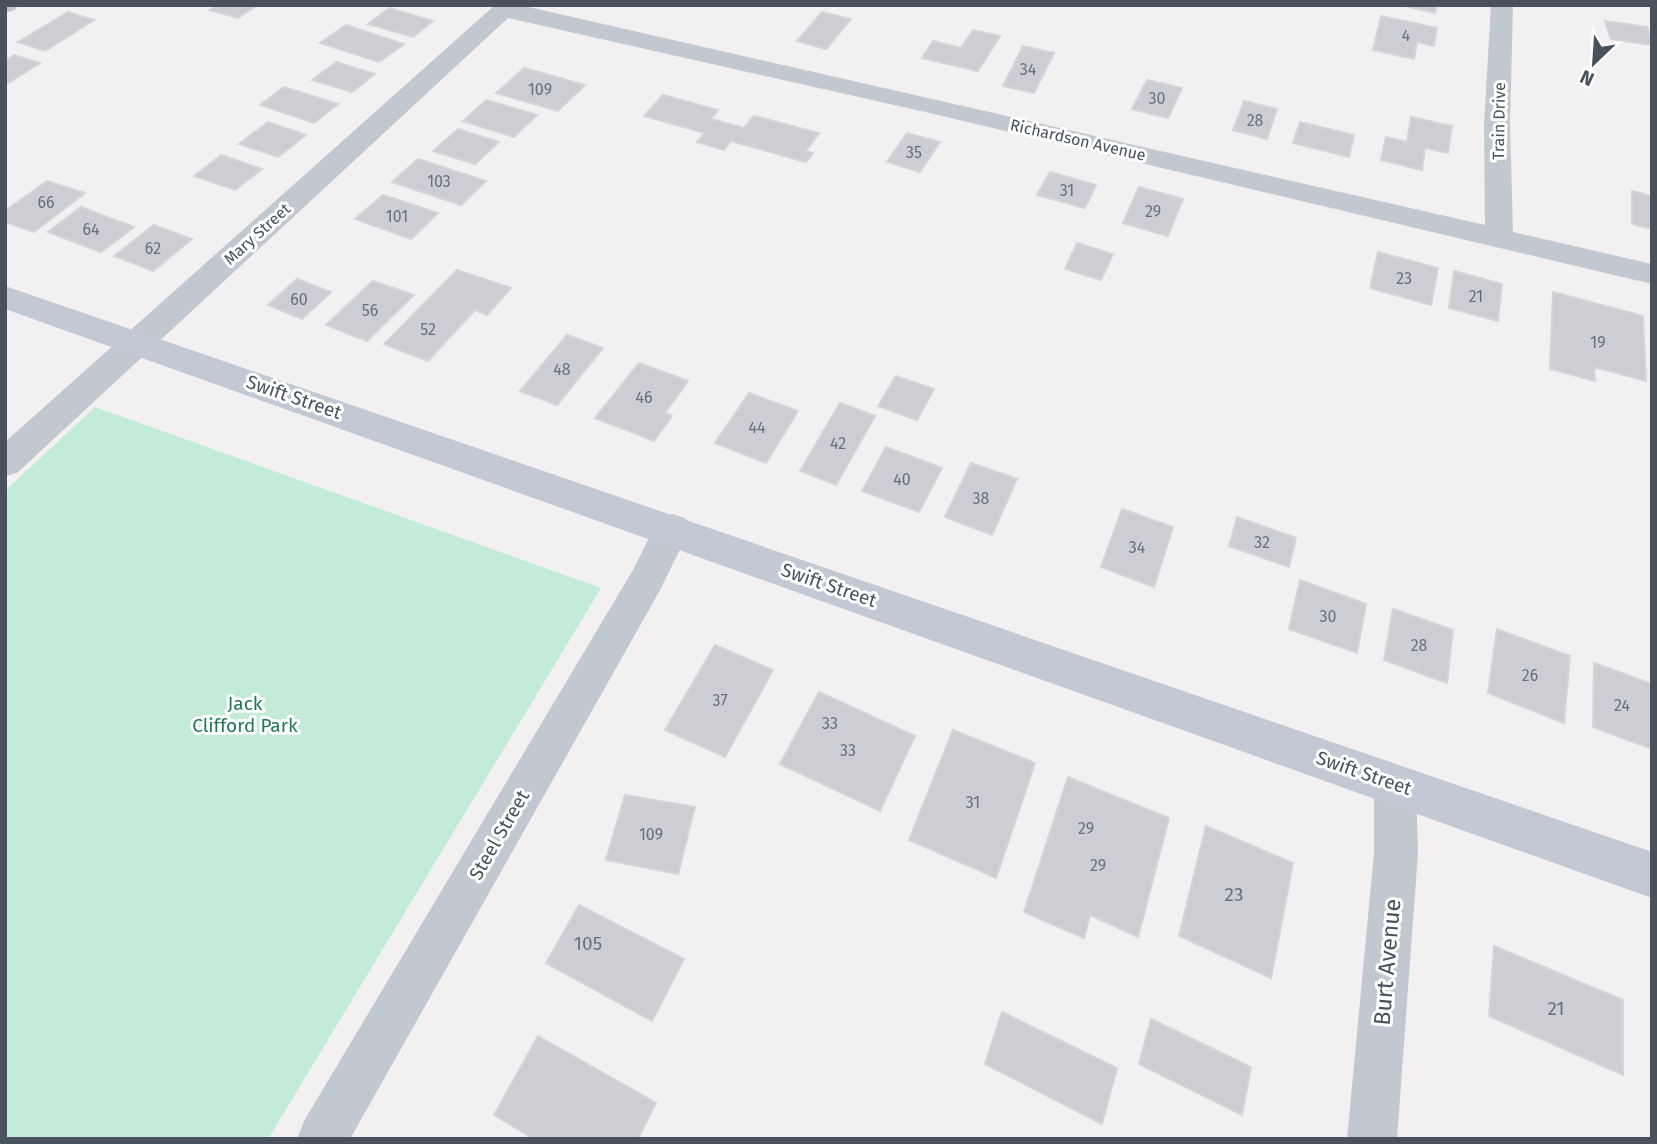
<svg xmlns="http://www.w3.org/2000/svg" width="1657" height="1144" viewBox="0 0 1657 1144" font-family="'Fira Sans',sans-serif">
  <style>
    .green { fill: #c2ecd7 }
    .building { fill: #cdced4; stroke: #d4d5db; stroke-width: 2 }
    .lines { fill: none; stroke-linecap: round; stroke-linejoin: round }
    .street { fill: #c2c8d0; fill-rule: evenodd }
    .secondary { fill: #c2c9d5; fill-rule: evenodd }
    .labels { text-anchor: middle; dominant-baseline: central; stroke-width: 6; stroke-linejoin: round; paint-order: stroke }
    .number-label { font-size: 16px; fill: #6a707a }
    .far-street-label { font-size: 16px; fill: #49515c; stroke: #fff }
    .street-label { font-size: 19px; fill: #49515c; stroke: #fff }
    .park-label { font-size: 19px; fill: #1f7857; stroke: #fff }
    .near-number-label { font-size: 19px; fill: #6a707a }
    .near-street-label { font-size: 23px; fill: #49515c; stroke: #fff }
  </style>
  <rect width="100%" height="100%" fill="#f2f0f0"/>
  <polygon class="green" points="95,407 601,588 268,1139 5,1139 5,491"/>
  <g class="building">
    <polygon points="217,5 257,5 238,18 210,10"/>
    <polygon points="1401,5 1437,5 1435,13"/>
    <polygon points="389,8 433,21 413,37 368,24"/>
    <polygon points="68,12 94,20 45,51 18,42"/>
    <polygon points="822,12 851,19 826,49 797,41"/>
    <polygon points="1381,16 1437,28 1434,46 1417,42 1414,59 1373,50"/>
    <polygon points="1605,21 1647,27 1652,45 1611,39"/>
    <polygon points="346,25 404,44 379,62 320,43"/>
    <polygon points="973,30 1000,36 978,71 922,58 933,41 961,48"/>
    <polygon points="1023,46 1054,53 1034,93 1003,86"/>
    <polygon points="14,55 40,63 5,85 5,61"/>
    <polygon points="336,62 375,74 352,92 312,80"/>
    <polygon points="524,68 585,85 558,111 496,93"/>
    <polygon points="1147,80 1182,88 1168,118 1132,109"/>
    <polygon points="284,87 338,104 314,123 260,105"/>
    <polygon points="663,95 718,110 711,119 744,128 754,116 819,133 806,151 813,153 806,162 731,141 724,150 697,142 705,133 644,116"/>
    <polygon points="486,100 537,115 514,137 463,121"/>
    <polygon points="1244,101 1277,109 1267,139 1233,130"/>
    <polygon points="1411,117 1452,126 1448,153 1425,148 1422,170 1381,160 1386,137 1407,142"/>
    <polygon points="268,122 306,135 278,157 239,144"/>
    <polygon points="1300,122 1354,135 1349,157 1293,143"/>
    <polygon points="458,129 499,142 475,164 433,151"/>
    <polygon points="907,133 940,142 920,172 887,162"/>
    <polygon points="221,155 262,169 235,190 194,176"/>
    <polygon points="418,159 486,181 461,205 392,182"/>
    <polygon points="1050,172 1096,185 1085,208 1037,195"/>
    <polygon points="47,181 85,193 34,232 5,222 5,211"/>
    <polygon points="1139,187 1183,199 1168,236 1123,223"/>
    <polygon points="1632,191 1652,196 1652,229 1632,224"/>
    <polygon points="383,195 438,213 411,239 355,219"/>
    <polygon points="81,207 134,227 101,252 48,232"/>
    <polygon points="154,225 192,239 153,271 114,256"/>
    <polygon points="1077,243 1113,254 1101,280 1065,269"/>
    <polygon points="1378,252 1438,268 1431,305 1370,288"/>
    <polygon points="457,270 511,288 487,315 475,310 428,361 384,344"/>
    <polygon points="1454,271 1502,284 1498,321 1449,308"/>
    <polygon points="297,279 331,292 302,319 268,305"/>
    <polygon points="373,281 414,295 367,341 326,325"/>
    <polygon points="1553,292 1643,316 1646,381 1594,367 1595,381 1550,369"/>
    <polygon points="567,335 603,348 557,405 520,391"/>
    <polygon points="639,363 688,381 665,413 672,416 654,441 595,418"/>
    <polygon points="896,376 934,389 917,420 878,406"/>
    <polygon points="749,393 798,411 766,463 715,443"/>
    <polygon points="840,403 875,416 836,485 800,471"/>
    <polygon points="886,447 942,468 919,512 862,491"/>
    <polygon points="971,463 1017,479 992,535 945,517"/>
    <polygon points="1122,509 1173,527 1154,587 1101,567"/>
    <polygon points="1237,517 1296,538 1289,567 1229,546"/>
    <polygon points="1300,580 1366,604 1357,653 1289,629"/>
    <polygon points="1393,609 1453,630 1447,683 1384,660"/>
    <polygon points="1497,629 1570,656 1564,723 1488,693"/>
    <polygon points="715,645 773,670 725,757 665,730"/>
    <polygon points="1594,663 1652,684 1652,749 1593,727"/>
    <polygon points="819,692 915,736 880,811 780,764"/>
    <polygon points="953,730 1035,763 996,878 909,840"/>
    <polygon points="1068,777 1169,818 1138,937 1090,915 1084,938 1024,912"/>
    <polygon points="625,795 695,807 678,874 606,860"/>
    <polygon points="1206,826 1293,863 1271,978 1179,936"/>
    <polygon points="579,905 684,959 652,1021 546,963"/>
    <polygon points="1494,946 1623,1000 1623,1075 1489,1016"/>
    <polygon points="1002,1012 1117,1068 1102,1124 985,1064"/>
    <polygon points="1151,1019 1251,1067 1242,1115 1139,1064"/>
    <polygon points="538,1036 656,1103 638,1139 534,1139 494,1115"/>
  </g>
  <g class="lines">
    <g class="street">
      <polygon points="5,5 18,5 15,10 5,13"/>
      <polygon points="495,5 520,5 1485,225 1484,125 1491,5 1513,5 1510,125 1513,232 1652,264 1652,284 921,111 508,18 17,473 5,476 5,442"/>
      <polygon points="672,514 685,518 690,529 659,592 350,1139 297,1139 304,1121 633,570 659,518"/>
      <polygon points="1395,764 1410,770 1416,785 1418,853 1397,1139 1347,1139 1374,853 1374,785 1380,770"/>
    </g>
    <polygon class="secondary" points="5,286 1652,852 1652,898 5,309"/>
  </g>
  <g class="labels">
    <g class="number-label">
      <text x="1406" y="35">4</text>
      <text x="1028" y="69">34</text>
      <text x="540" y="89">109</text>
      <text x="1157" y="98">30</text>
      <text x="1255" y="120">28</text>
      <text x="914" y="152">35</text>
      <text x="439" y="181">103</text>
      <text x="1067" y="190">31</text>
      <text x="46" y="202">66</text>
      <text x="1153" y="211">29</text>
      <text x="397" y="216">101</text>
      <text x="91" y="229">64</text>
      <text x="153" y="248">62</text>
      <text x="1404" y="278">23</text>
      <text x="1476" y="296">21</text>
      <text x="299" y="299">60</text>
      <text x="370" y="310">56</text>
      <text x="428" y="329">52</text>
      <text x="1598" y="342">19</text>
      <text x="562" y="369">48</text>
      <text x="644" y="397">46</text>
      <text x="757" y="427">44</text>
      <text x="838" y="443">42</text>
      <text x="902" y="479">40</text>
      <text x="981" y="498">38</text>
      <text x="1262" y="542">32</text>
      <text x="1137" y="547">34</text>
      <text x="1328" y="616">30</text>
      <text x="1419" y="645">28</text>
      <text x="1530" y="675">26</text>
      <text x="720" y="700">37</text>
      <text x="1622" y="705">24</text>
      <text x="830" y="723">33</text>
      <text x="848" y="750">33</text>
      <text x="973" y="802">31</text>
      <text x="1086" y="828">29</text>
      <text x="651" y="834">109</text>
      <text x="1098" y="865">29</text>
    </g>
    <g class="far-street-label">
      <text transform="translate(1499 121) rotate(-89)">Train Drive</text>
      <text transform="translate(1078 140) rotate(13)">Richardson Avenue</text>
      <text transform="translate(257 234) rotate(-42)">Mary Street</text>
    </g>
    <g class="street-label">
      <text transform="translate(294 397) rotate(19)">Swift Street</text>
      <text transform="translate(829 585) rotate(19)">Swift Street</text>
      <text transform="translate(1364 773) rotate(19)">Swift Street</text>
      <text transform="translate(499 835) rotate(-60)">Steel Street</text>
    </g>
    <g class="park-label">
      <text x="245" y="703">Jack<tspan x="245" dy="22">Clifford Park</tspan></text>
    </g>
    <g class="near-number-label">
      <text x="1234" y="894">23</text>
      <text x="588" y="943">105</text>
      <text x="1556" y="1008">21</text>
    </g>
    <g class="near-street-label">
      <text transform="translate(1387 962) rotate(-85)">Burt Avenue</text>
    </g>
  </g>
  <rect width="1657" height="1144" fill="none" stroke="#49515c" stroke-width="14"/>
  <g transform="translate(1594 63) rotate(205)" stroke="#ffffff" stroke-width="5" paint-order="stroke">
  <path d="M0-5L12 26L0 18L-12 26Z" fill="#49515c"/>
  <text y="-10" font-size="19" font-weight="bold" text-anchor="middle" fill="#49515c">N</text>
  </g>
</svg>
